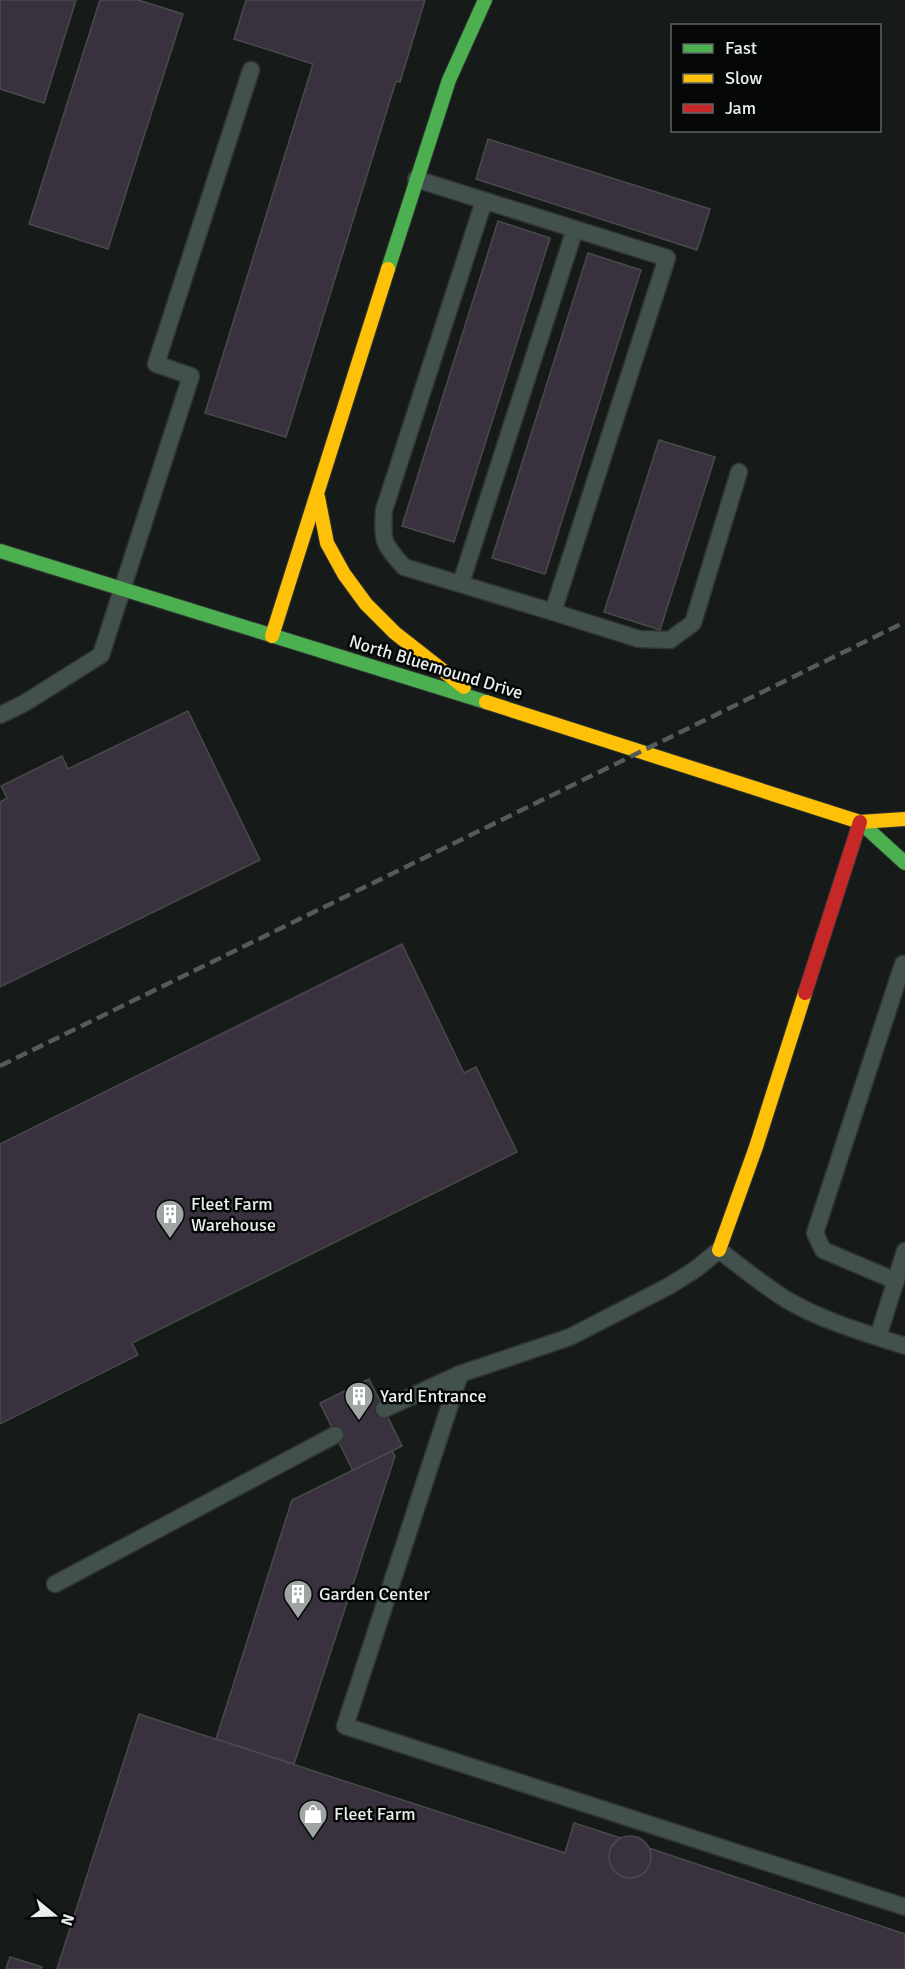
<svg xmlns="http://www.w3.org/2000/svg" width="905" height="1969" viewBox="0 0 905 1969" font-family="Signika,sans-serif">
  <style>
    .building { fill: #39323e; stroke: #494a4b; stroke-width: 1.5 }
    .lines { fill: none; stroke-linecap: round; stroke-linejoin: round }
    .lane-casing { stroke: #303432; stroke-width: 19 }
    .fast-casing { stroke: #303432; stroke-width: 16 }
    .slow-casing { stroke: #303432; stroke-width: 16 }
    .jam-casing { stroke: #303432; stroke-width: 16 }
    .lane { stroke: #42514d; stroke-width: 16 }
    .fast { stroke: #4caf50; stroke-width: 14 }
    .slow { stroke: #ffc107; stroke-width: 14 }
    .jam { stroke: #c62828; stroke-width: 14 }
    .rail { stroke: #535c5a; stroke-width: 4.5; stroke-dasharray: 12 6; stroke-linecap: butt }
    .labels { text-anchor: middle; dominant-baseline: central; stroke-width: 5; stroke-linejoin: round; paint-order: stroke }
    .street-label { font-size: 18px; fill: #e8efed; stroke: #040706 }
    .poi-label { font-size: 18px; fill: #e8efed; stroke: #040706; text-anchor: start }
  </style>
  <rect width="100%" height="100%" fill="#161b1a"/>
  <g class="building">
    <polygon points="0,0 76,0 44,103 0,89"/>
    <polygon points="100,0 138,0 183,14 108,249 29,224"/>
    <polygon points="246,0 425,0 400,82 396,81 286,437 205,413 313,64 234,39"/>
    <polygon points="488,139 710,209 697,250 476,179"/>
    <polygon points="498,221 550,238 454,542 402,526"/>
    <polygon points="588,253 641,270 545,574 492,558"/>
    <polygon points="659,440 715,457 660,630 604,612"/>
    <polygon points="188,711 260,860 0,987 0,802 7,798 1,786 62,756 68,769"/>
    <polygon points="402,944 464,1073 476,1067 517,1152 132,1343 138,1355 0,1424 0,1144"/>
    <polygon points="369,1379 402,1446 353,1471 320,1403"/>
    <polygon points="392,1451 395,1456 294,1764 216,1739 292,1500"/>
    <polygon points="139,1714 565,1853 574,1823 621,1838 611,1848 610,1862 617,1873 623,1877 630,1878 643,1873 650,1861 649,1848 905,1934 905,1969 57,1969"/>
    <circle cx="630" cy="1857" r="21"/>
    <polygon points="10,1957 42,1967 41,1969 6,1969"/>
  </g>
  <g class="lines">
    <g class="lane-casing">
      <g id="lane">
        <path d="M416,179L667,258L553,612L404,567C383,543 382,543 384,510L484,201"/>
        <polyline points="461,583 575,229"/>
        <polyline points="553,612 639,639 670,640 693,623 739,472"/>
        <polyline points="0,715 23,704 101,655 191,376 156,364 251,70"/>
        <polyline points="896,1281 823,1250 815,1233 903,964 905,964"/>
        <polyline points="878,1337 905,1251"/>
        <polyline points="460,1374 345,1726 905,1907"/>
        <path d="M384,1409L460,1374L570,1337L669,1286L696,1269L719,1250C741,1267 763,1285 787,1300C823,1321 865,1333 905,1346"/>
        <polyline points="55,1584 335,1435"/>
      </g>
    </g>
    <g class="fast-casing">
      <g id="fast">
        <polyline points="388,269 449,80 485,0"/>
        <polyline points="0,551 486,702"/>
        <polyline points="860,822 905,863"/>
      </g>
    </g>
    <g class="slow-casing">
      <g id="slow">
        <polyline points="318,497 327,543 344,574 366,604 395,633 464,687"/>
        <polyline points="272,636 388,269"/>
        <polyline points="486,702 860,822 905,819"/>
        <polyline points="719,1250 756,1147 805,993"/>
      </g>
    </g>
    <g class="jam-casing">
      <polyline id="jam" points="805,993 860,822"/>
    </g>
    <use href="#lane" class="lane"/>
    <use href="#fast" class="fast"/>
    <use href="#slow" class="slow"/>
    <use href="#jam" class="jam"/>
    <polyline class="rail" points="0,1066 905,622"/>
  </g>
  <defs>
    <g id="building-pin" transform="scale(1.5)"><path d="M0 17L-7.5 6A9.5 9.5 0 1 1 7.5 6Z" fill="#9ea5a3" stroke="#040706"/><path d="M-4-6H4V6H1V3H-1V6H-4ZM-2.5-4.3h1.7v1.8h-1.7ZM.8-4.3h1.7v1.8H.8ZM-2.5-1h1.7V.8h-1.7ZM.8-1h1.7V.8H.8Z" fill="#fff"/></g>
    <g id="shop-pin" transform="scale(1.5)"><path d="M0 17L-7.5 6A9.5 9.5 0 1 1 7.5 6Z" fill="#9ea5a3" stroke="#040706"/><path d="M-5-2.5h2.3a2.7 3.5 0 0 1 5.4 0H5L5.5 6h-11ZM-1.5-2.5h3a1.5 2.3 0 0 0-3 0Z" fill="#fff"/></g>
  </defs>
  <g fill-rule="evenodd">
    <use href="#building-pin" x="170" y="1214"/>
    <use href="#building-pin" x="359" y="1396"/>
    <use href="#building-pin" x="298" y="1594"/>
    <use href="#shop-pin" x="313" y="1814"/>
  </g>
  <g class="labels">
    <g class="street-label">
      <text transform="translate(436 667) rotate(17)">North Bluemound Drive</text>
    </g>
    <g class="poi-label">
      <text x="191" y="1204">Fleet Farm<tspan x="191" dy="21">Warehouse</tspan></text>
      <text x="380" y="1396">Yard Entrance</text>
      <text x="319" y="1594">Garden Center</text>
      <text x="334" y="1814">Fleet Farm</text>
    </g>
  </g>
  <rect x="671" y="24" width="210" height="108" fill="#040706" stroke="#5f6462" stroke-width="1.5"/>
  <rect x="683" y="44" width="30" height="9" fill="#4caf50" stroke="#5f6462" stroke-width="1.5"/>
  <text x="725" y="54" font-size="18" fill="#e8efed">Fast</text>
  <rect x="683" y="74" width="30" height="9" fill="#ffc107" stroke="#5f6462" stroke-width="1.5"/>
  <text x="725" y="84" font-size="18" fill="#e8efed">Slow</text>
  <rect x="683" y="104" width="30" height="9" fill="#c62828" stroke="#5f6462" stroke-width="1.5"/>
  <text x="725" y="114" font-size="18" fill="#e8efed">Jam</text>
  <g transform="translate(54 1915) rotate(109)" stroke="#040706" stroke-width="4.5" paint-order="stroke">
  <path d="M0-4.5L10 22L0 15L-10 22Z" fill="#e8efed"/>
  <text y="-9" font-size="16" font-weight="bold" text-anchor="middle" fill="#e8efed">N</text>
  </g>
</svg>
